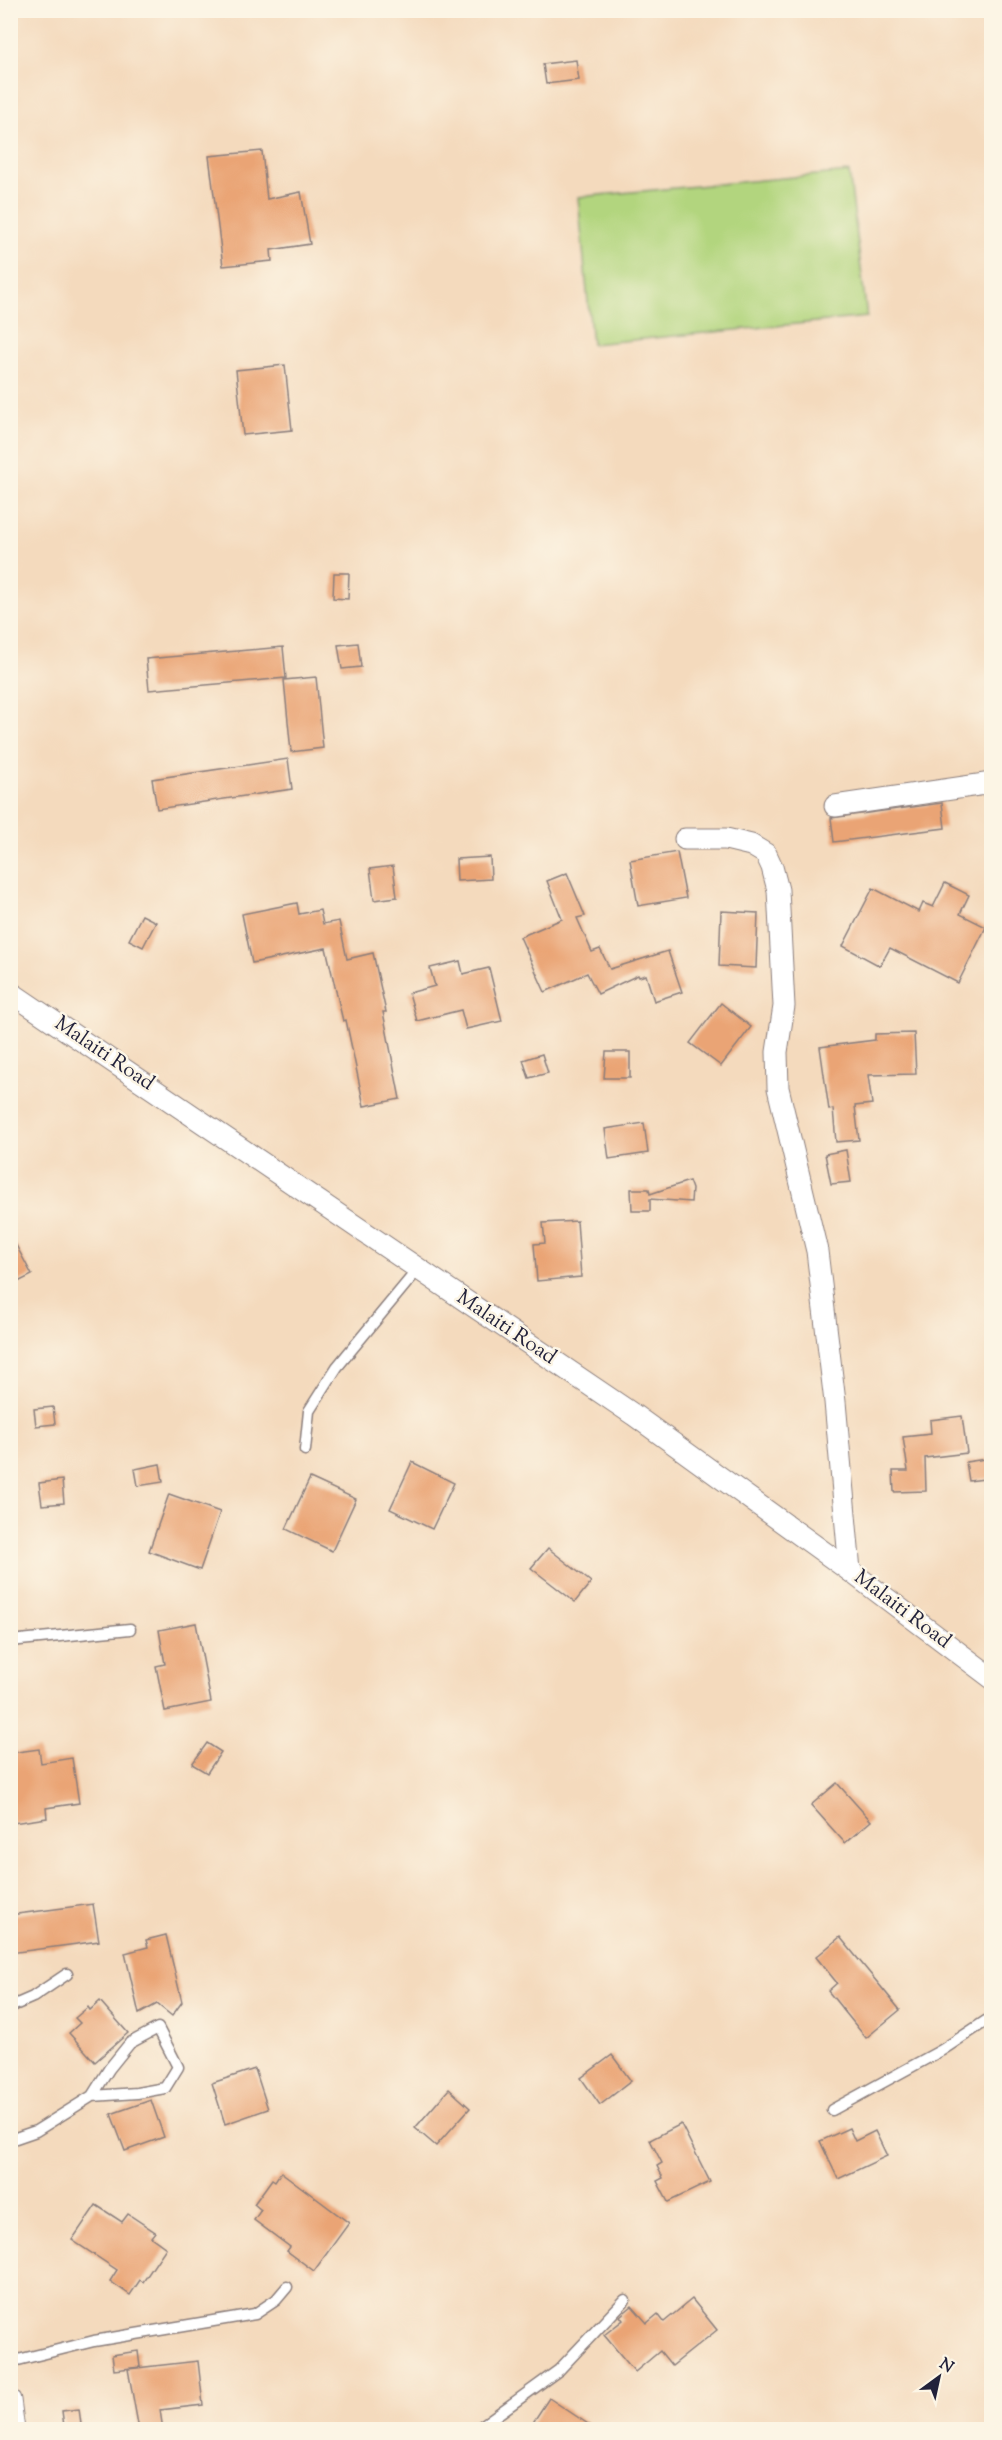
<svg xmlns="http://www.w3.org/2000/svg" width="1002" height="2440" viewBox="0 0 1002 2440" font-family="'Sorts Mill Goudy',serif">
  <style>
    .green { fill: #b2d57e; stroke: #6a7c5c; stroke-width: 1.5 }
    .building { fill: #eaa475 }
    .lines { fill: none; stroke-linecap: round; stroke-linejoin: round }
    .lane-casing { stroke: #8b7e7c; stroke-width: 13 }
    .street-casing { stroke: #8b7e7c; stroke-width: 23 }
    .lane { stroke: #fff; stroke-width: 10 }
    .street { stroke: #fff; stroke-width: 21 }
    .labels { text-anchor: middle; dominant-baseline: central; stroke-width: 5; stroke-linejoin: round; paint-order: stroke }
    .street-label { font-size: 21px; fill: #22223b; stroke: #fcf5e5 }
  </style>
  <rect width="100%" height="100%" fill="#fcf5e5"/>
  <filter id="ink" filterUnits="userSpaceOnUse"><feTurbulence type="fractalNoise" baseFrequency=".0167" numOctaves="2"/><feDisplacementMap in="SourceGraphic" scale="12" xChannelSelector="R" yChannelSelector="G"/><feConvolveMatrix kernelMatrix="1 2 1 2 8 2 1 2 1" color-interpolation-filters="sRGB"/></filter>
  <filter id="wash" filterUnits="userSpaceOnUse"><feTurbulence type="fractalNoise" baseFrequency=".008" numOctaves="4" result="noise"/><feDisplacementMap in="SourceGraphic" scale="24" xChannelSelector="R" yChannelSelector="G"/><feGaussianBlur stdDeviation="1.35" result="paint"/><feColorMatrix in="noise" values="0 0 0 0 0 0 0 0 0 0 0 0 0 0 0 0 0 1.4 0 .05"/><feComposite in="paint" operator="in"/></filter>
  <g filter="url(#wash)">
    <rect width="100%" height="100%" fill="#f4dabd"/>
    <polygon class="green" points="849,172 867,317 592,344 578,197"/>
    <g id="blocks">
      <g class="building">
        <polygon points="576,60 579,80 546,84 543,64"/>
        <polygon points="262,151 267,199 301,192 310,244 271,250 272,261 223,266 209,156"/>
        <polygon points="285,365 292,430 243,435 236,370"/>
        <polygon points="334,573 349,573 348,599 333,598"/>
        <polygon points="358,643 361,667 342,669 338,645"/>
        <polygon points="283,647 286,678 149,690 146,659"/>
        <polygon points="316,677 323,748 291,752 284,680"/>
        <polygon points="288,759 292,789 157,809 152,779"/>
        <polygon points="942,803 945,828 834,842 831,818"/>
        <polygon points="677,852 686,898 638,906 630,860"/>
        <polygon points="490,857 491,879 457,881 456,859"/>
        <polygon points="393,866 397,897 374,900 370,869"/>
        <polygon points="567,873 585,916 577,918 592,952 600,949 610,969 668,951 682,992 654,1001 646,975 639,977 638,975 598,994 587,973 545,992 520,937 562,919 547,881"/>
        <polygon points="945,883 969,895 960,914 986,927 958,983 890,948 880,966 843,946 873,888 919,912 923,903 933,907"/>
        <polygon points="297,903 299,914 320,910 323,924 339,921 347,959 373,953 386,1012 383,1012 400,1099 364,1106 346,1020 343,1021 326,948 252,963 242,914"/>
        <polygon points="721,911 758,913 756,968 719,966"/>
        <polygon points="142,915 156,922 143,947 129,940"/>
        <polygon points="460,961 463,974 489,968 502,1021 466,1029 461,1010 417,1021 409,993 435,986 430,968"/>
        <polygon points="721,1003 751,1027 721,1066 690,1043"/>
        <polygon points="914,1033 916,1074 868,1075 872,1104 855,1106 859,1140 836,1142 833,1109 829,1110 820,1047 875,1040 875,1034"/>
        <polygon points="606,1052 630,1052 630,1078 604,1078"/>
        <polygon points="542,1054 548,1073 529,1078 523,1060"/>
        <polygon points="644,1123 648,1153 609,1159 605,1129"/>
        <polygon points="846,1150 851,1182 831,1184 825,1154"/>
        <polygon points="689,1181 692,1189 691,1202 650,1199 650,1211 632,1211 631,1189 649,1189 650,1194"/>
        <polygon points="577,1221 581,1277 537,1281 534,1244 545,1243 543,1223"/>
        <polygon points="10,1234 32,1275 10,1286"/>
        <polygon points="53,1407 55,1424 36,1426 34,1409"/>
        <polygon points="962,1416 967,1453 925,1458 926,1491 894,1492 893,1471 908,1471 903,1437 931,1434 930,1420"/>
        <polygon points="992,1458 992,1478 969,1481 966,1462"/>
        <polygon points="412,1462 454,1483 432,1529 390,1509"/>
        <polygon points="160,1464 163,1482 138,1486 135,1469"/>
        <polygon points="310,1478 356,1499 332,1551 286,1529"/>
        <polygon points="62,1480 64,1503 42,1505 39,1483"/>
        <polygon points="169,1494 220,1512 200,1570 149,1551"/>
        <polygon points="548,1548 591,1582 575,1602 531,1568"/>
        <polygon points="196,1623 211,1702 165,1711 156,1666 165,1664 159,1630"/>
        <polygon points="207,1743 221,1752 207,1773 192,1764"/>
        <polygon points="39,1749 41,1763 72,1758 79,1803 46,1808 47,1818 13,1823 10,1807 10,1753"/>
        <polygon points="837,1783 871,1821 845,1843 811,1805"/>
        <polygon points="93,1904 99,1941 10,1953 10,1915"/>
        <polygon points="166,1935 182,2002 172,2016 157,2004 139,2014 125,1953 148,1947 146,1940"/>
        <polygon points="840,1937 900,2010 866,2038 828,1991 837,1983 816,1957"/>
        <polygon points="100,2001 128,2033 95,2062 69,2033 80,2023 75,2018 88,2007 90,2010"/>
        <polygon points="612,2055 631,2081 600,2105 581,2078"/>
        <polygon points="255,2069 268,2109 225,2124 212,2083"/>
        <polygon points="449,2089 470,2108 436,2146 415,2128"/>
        <polygon points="151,2100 164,2137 125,2151 111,2114"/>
        <polygon points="681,2124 710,2182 668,2202 657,2181 663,2178 657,2166 662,2163 650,2140"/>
        <polygon points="849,2128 855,2141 875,2131 887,2156 838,2179 820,2141"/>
        <polygon points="281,2172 349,2223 314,2271 287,2251 290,2247 254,2220 261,2210 254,2204 272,2179 275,2181"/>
        <polygon points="96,2205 122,2222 128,2214 155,2232 151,2237 166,2248 143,2282 140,2280 130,2295 110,2281 117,2270 72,2240"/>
        <polygon points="692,2299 717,2330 672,2366 660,2351 635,2372 604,2335 623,2320 620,2316 632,2306 647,2323 658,2314 664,2322"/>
        <polygon points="138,2351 140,2367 114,2370 112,2355"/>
        <polygon points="198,2361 203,2405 160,2410 163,2430 139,2430 128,2369"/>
        <polygon points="549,2398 597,2430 528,2430"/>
        <polygon points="79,2409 81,2424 64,2426 62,2411"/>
      </g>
    </g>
  </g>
  <g filter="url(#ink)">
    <use href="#blocks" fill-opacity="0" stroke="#8b7e7c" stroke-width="1.5"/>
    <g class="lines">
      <g class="lane-casing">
        <g id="lane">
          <polyline points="305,1450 309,1411 337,1367 419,1268"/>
          <polyline points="10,1641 130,1629"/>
          <polyline points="10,2007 33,1997 67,1974"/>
          <polyline points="832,2110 942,2050 992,2017"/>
          <polyline points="10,2140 36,2131 92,2096 109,2069 130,2043 158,2028 178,2067 165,2088 137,2093 92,2096"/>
          <polyline points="10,2362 94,2341 255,2314 276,2300 287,2287"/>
          <polyline points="476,2430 559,2370 625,2300"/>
        </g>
      </g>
      <g class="street-casing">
        <g id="street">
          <polyline points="835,806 992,783"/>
          <polyline points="685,839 726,839 751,845 766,854 772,867 778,890 784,1006 777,1052 778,1088 817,1251 835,1402 850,1571"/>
          <polyline points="10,992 634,1415 850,1571 992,1678"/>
          <polyline points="10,2400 14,2430"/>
        </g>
      </g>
      <use href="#lane" class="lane"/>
      <use href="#street" class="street"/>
    </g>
  </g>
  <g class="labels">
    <g class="street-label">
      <text transform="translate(104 1054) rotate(34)">Malaiti Road</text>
      <text transform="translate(506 1328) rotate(34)">Malaiti Road</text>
      <text transform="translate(902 1610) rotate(37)">Malaiti Road</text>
    </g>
  </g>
  <rect width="1002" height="2440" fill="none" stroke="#fcf5e5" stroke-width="36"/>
  <g transform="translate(939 2377) rotate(33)" stroke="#fcf5e5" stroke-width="4.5" paint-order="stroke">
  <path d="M0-4.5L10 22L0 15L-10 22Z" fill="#22223b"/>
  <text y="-9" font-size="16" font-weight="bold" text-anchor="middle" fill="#22223b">N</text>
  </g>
</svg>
